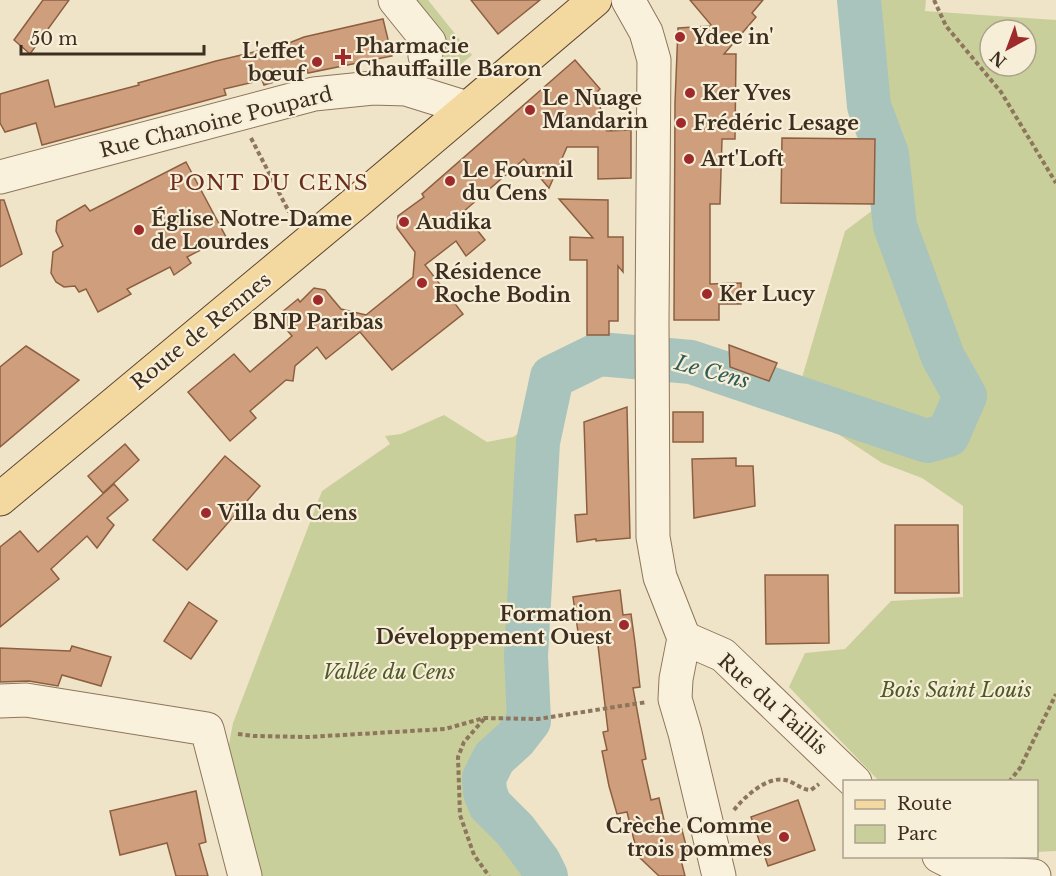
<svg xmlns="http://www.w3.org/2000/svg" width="1056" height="876" viewBox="0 0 1056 876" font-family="'Libre Baskerville',serif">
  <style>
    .green { fill: #c9cf9b; fill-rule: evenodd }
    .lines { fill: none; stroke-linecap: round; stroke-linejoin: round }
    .river { stroke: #a9c4bc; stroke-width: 44 }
    .building { fill: #cf9f7d; stroke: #8d5f41; stroke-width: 1.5 }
    .minor-casing { stroke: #8d765c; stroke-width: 35 }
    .major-casing { stroke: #5b4430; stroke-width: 35 }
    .path { stroke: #8d765c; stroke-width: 4; stroke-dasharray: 4.5 3; stroke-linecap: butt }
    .minor { stroke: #faf1dc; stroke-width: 33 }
    .major { stroke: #f3d9a0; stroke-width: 33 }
    .poi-dot { fill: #9e2a2b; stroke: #f7eed8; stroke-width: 2 }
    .labels { text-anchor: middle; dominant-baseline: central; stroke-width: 4.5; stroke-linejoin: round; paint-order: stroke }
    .poi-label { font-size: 20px; font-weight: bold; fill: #3d2e20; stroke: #f7eed8; text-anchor: start }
    .street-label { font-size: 20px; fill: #3d2e20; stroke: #f7eed8 }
    .park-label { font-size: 20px; font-style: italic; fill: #4d5a26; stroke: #f7eed8 }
    .neighbourhood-label { font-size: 21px; letter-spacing: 1.5px; fill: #6b2e1e; stroke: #f7eed8 }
    .water-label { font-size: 21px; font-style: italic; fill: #2f5d5a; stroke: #f7eed8 }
  </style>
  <rect width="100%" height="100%" fill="#f0e4c8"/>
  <g class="green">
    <polygon points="385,0 428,0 472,55 447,76"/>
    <path d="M850,0H926L925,11L1056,20V851L1037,852L1036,782L879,781L789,687L805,653L845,649L891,601L963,597V506L922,478L882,463L794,405L845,231L881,204L876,138L855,87L850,66ZM990,30H1026V66H990Z"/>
    <path d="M444,415L487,442L513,437L522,431L528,438L518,667L524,716C516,732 499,739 489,753C458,797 492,813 516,844C524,854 530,866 536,876H253L226,760L233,723L322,491L390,444L385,436L401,434Z"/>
  </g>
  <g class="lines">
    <polyline class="river" points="546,876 539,862 515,830 490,805 485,792 484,778 494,758 515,739 529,721 526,656 538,442 552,377 599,354 691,362 927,441 948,435 965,396 943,357 895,226 887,154 869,106 859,0"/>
  </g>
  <g class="building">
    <polygon points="43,0 69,0 30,54 14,40"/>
    <polygon points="471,0 540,0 498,34"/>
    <polygon points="690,0 763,0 752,13 756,17 724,54 736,54 735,139 722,139 720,204 710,204 710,284 741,283 741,304 719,304 719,320 674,320 675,103 678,28 712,26"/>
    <polygon points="383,19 392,56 308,73 307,69 277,81 264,85 262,80 224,89 226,95 42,145 36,123 5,132 0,123 0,94 48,80 55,107 139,85 138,83 216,61 258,51 259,55 304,37"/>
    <polygon points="575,60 600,89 596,93 607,131 631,130 631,178 598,179 598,147 567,147 549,188 524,159 463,212 485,240 466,256 456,241 425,265 463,314 392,370 360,332 326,359 317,347 295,366 293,381 286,380 250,411 256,418 230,441 188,392 234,354 250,372 292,336 276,317 298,299 300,302 314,288 325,290 341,309 366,315 413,277 415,252 397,228 398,216 424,197 422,194"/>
    <polygon points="782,138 875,139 874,204 781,203"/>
    <polygon points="186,162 226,237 187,257 191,263 174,275 170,267 127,289 131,294 98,312 86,289 79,292 75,286 64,287 56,282 51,273 53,252 63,246 56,231 57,221 85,205 90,211"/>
    <polygon points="559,199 608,200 608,237 623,237 623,272 618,266 618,321 609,321 609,335 587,335 587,260 570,260 570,237 593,238"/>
    <polygon points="0,200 4,200 22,254 0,267"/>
    <polygon points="729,345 777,363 769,381 730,367"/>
    <polygon points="26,346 79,380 0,447 0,367"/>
    <polygon points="627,407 630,538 596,541 596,539 577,542 575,515 587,514 584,422"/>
    <rect x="673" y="412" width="30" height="30"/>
    <polygon points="125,444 139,460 103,493 88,476"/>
    <polygon points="225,456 260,486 187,570 153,540"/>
    <polygon points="736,458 736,466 753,466 755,506 694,518 692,459"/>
    <polygon points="114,484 128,500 107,518 114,525 97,548 87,536 51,569 59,579 0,627 0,547 20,531 38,552"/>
    <polygon points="895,525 958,525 959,593 895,593"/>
    <polygon points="765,575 828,575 829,643 766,644"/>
    <polygon points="620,590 623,615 631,614 635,643 640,687 633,688 646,759 642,760 651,800 659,798 666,829 681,826 689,857 681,860 685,876 659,876 638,856 627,812 617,814 609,786 602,751 607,750 603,732 608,731 597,637 579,639 573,597"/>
    <polygon points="189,602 217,621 191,659 164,641"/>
    <polygon points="72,646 111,657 101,686 62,675 58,686 29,681 0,682 0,648 70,651"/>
    <polygon points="196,791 206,842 199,844 208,876 176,876 167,843 120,855 110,811"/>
    <polygon points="798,800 815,850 768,866 751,817"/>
  </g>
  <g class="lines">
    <g class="minor-casing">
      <g id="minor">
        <polyline points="395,0 429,42 425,56"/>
        <polyline points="628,0 646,32 654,60 652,322 653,537 660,577 684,638 676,679 675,699 685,733 719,876"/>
        <polyline points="0,177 314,94 373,88 406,89 467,108"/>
        <polyline points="684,638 723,655 855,782"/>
        <polyline points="0,701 26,700 207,729 245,876"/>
        <polyline points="939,856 972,873 1034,876"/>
      </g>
    </g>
    <g class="major-casing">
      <polyline id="major" points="0,499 359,200 595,0"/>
    </g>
    <g class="path">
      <polyline points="934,0 946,26 1001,92 1056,183"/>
      <polyline points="251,138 289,212"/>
      <polyline points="484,719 464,742 458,757 460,815 474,855 489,876"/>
      <polyline points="238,734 254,736 308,737 445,729 484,718 538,719 647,702"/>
      <polyline points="1009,782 1020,768 1056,694"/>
      <path d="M734,810C744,797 767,776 785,780C795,782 801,790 811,790L819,784"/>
    </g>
    <use href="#minor" class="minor"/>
    <use href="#major" class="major"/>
  </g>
  <g class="poi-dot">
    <circle cx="680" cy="37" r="6"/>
    <path d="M340 48h6v6h6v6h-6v6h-6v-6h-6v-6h6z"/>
    <circle cx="317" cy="62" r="6"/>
    <circle cx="690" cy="93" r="6"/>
    <circle cx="530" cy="110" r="6"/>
    <circle cx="681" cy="123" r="6"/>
    <circle cx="689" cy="159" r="6"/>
    <circle cx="450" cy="181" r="6"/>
    <circle cx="404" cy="222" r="6"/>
    <circle cx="139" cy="230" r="6"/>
    <circle cx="422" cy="283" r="6"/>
    <circle cx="707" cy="294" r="6"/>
    <circle cx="318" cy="300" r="6"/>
    <circle cx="206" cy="513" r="6"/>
    <circle cx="624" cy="625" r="6"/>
    <circle cx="784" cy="837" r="6"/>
  </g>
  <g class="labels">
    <g class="poi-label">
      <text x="692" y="37">Ydee in'</text>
      <text x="355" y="46">Pharmacie<tspan x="355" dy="23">Chauffaille Baron</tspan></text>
      <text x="305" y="51" text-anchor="end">L'effet<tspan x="305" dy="23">bœuf</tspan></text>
      <text x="702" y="93">Ker Yves</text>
      <text x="542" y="98">Le Nuage<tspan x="542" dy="23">Mandarin</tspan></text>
      <text x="693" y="123">Frédéric Lesage</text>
      <text x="701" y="159">Art'Loft</text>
      <text x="462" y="170">Le Fournil<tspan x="462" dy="23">du Cens</tspan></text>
      <text x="151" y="219">Église Notre-Dame<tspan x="151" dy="23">de Lourdes</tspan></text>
      <text x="416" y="222">Audika</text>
      <text x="434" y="272">Résidence<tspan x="434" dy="23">Roche Bodin</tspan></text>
      <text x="719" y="294">Ker Lucy</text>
      <text x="318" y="322" text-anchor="middle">BNP Paribas</text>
      <text x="218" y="513">Villa du Cens</text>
      <text x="612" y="614" text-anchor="end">Formation<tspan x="612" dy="23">Développement Ouest</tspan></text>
      <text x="772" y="826" text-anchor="end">Crèche Comme<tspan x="772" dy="23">trois pommes</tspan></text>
    </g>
    <g class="street-label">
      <text transform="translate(216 122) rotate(-14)">Rue Chanoine Poupard</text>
      <text transform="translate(201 331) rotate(-39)">Route de Rennes</text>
      <text transform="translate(773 704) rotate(42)">Rue du Taillis</text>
    </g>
    <g class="park-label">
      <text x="389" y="672">Vallée du Cens</text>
      <text x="956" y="690">Bois Saint Louis</text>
    </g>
    <g class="neighbourhood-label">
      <text x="269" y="183">PONT DU CENS</text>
    </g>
    <g class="water-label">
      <text transform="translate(712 372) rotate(15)">Le Cens</text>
    </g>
  </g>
  <rect x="843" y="780" width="195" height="78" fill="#f7eed8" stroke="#ada18e" stroke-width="1.5"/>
  <rect x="855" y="800" width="30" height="9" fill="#f3d9a0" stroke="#ada18e" stroke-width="1.5"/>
  <text x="897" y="810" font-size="18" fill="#3d2e20">Route</text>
  <rect x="855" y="825" width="30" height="18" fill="#c9cf9b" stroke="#ada18e" stroke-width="1.5"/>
  <text x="897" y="840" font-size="18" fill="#3d2e20">Parc</text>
  <g transform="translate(1008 48) rotate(221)"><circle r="28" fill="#f7eed8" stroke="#ada18e" stroke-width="1.5"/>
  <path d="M0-4.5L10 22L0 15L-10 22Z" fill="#9e2a2b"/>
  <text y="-9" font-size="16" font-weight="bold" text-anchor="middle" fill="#3d2e20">N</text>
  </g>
  <path d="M21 45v9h183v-9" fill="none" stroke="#3d2e20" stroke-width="3"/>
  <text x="30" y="45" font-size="18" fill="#3d2e20" stroke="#f7eed8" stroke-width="4.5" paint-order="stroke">50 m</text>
</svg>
